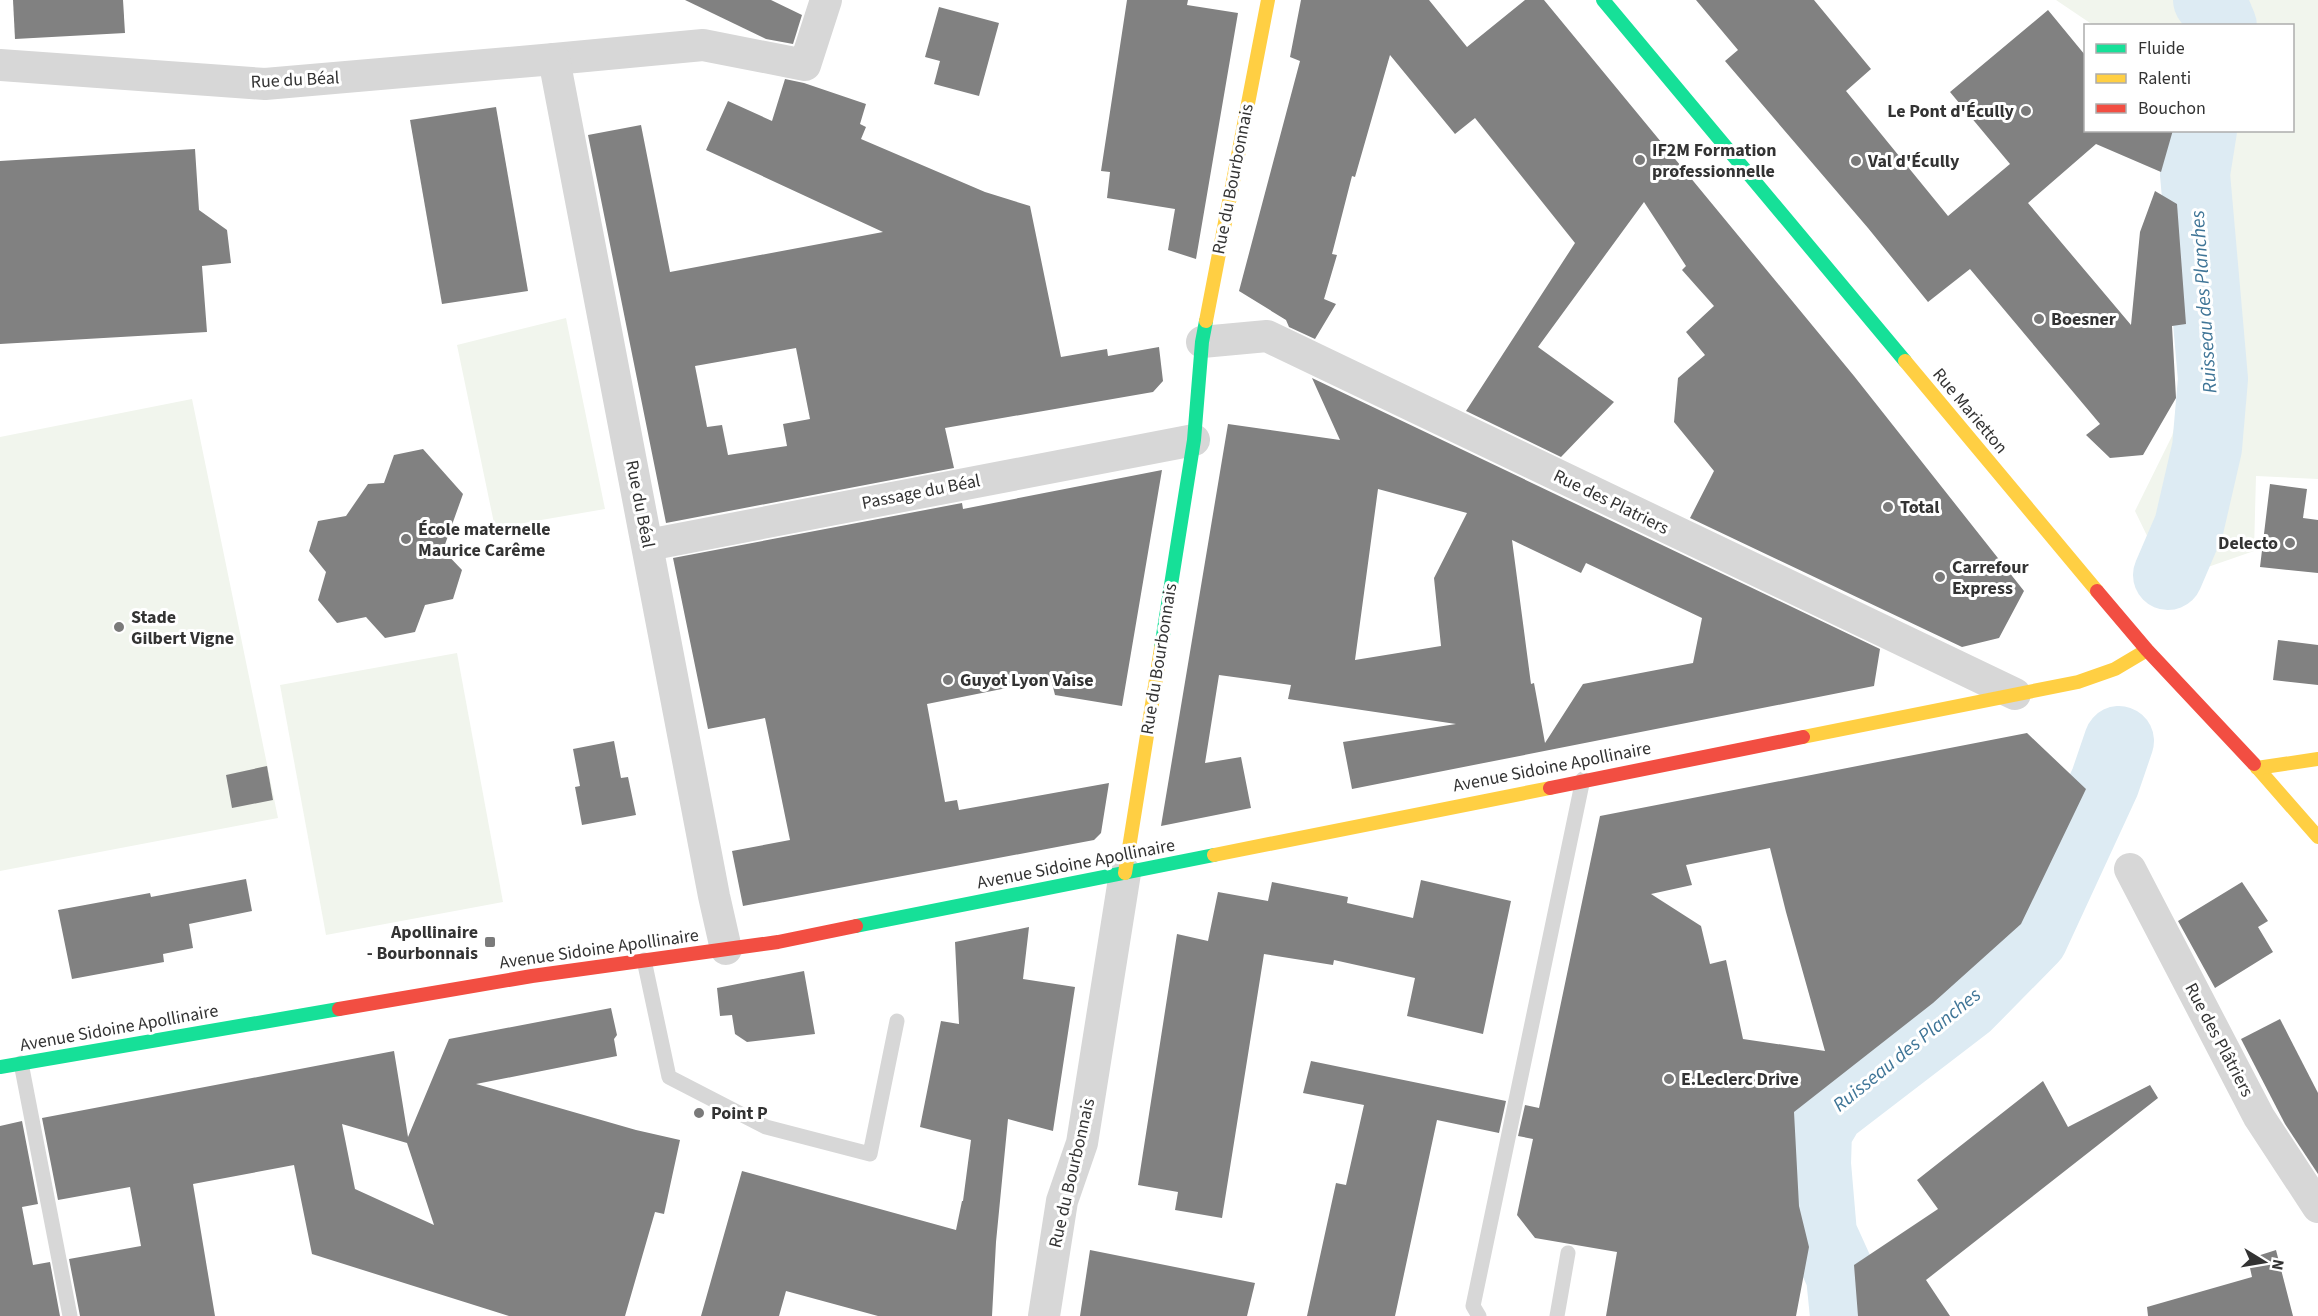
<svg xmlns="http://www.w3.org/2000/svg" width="2318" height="1316" viewBox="0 0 2318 1316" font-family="'Source Sans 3',sans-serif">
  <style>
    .green { fill: #f1f5ed }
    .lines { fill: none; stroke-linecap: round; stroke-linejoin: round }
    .river { stroke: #ddebf3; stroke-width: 70 }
    .building { fill: #818181; fill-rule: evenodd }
    .lane { stroke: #d7d7d7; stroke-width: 15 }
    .street { stroke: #d7d7d7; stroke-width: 32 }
    .fast { stroke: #16e098; stroke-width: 14 }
    .slow { stroke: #ffcf43; stroke-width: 14 }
    .jam { stroke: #f24e42; stroke-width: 14 }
    .poi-dot { fill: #7a7a7a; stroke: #fff; stroke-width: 2 }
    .labels { text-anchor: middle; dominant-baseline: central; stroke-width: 6; stroke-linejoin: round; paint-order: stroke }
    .street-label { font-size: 18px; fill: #333; stroke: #fff }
    .poi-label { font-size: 18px; font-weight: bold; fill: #333; stroke: #fff; text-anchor: start }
    .water-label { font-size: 20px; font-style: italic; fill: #3f7597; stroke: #fff }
  </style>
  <rect width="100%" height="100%" fill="#fff"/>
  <g class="green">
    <polygon points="2056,0 2318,0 2318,479 2256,476 2254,551 2205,568 2152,546 2135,511 2172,436 2197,345 2182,195 2180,131 2292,130 2292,26 2093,25"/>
    <polygon points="566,318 605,509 495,528 457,345"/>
    <polygon points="192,399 278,818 0,871 0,437"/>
    <polygon points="457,653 503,902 326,935 280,685"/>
  </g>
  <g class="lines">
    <g class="river">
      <polyline points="2208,0 2214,7 2222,26"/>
      <polyline points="2168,575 2189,526 2207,448 2213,379 2195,174 2202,130"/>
      <polyline points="1845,1316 1841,1276 1822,1234 1816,1164 1817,1132 1830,1110 1967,1005 2033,938 2105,782 2119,741"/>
    </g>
  </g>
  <g class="building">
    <polygon points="13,0 123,0 125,33 15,39"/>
    <polygon points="685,0 771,0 802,15 793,44 766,39"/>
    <polygon points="1127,0 1188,0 1187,5 1238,13 1196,259 1168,250 1175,209 1107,198 1110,172 1101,171"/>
    <polygon points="1301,0 1429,0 1467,47 1525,0 1544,0 1854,376 2024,591 1999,638 1962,647 1690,518 1714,471 1674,422 1678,378 1705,355 1686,332 1714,306 1682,270 1686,266 1644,202 1538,347 1614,402 1561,457 1466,411 1575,243 1475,118 1455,134 1390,55 1355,177 1352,176 1332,254 1337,255 1324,299 1336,304 1315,339 1289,327 1286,320 1239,291 1300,61 1290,57"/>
    <polygon points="1696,0 1814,0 1871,69 1846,91 1948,216 2010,164 1950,92 2048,10 2085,55 2085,130 2173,130 2161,172 2096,144 2028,203 2131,325 2140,232 2155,191 2177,204 2186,324 2172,326 2176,398 2143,455 2110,458 2086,435 2100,424 1970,269 1928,302 1868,228 1725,61 1738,50"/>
    <polygon points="939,7 999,23 979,96 934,84 940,61 925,57"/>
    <path d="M785,79L804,83L866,104L860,124L866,127L861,139L985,192L1030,206L1061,357L1107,349L1108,356L1159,347L1163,381L1153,392L945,428L954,468L666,523L588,135L641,125L670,272L883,232L706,150L728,101L772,121ZM796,348L810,419L783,424L787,446L728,455L722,425L707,427L695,366Z"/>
    <polygon points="496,107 528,291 442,304 410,120"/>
    <polygon points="195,149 199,210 227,230 231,263 202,266 207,332 0,344 0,161"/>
    <path d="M1312,378L1880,649L1874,686L1352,789L1343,742L1456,724L1288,699L1291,685L1219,675L1205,763L1241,757L1251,808L1161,826L1228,424L1340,440ZM1378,489L1467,513L1434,578L1441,646L1355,660ZM1512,540L1581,573L1586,563L1702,618L1693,663L1583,684L1545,743L1534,683L1531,684Z"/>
    <polygon points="423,449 463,494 443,550 462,570 453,599 425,605 415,632 385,638 366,617 337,623 318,600 326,572 309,551 318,521 346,516 368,484 384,483 394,455"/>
    <polygon points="1162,470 1122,706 1055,695 1051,679 927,704 945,802 957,800 959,810 1109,783 1101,833 1094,840 743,906 732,851 790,840 765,718 708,729 673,558 962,503 963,509"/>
    <polygon points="2270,484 2307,489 2303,518 2318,520 2318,573 2260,567"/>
    <polygon points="2278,640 2318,645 2318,685 2273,680"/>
    <path d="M2027,733L2086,789L2021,924L1933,1003L1794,1112L1799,1206L1809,1247L1796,1316H1606L1617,1252L1535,1238L1517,1215L1533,1139L1518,1136L1525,1105L1539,1108L1600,816ZM1770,848L1786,912L1825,1051L1743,1039L1726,960L1710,964L1701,926L1651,894L1692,885L1686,865Z"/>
    <polygon points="614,741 621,778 628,777 636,815 582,825 575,787 580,786 573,749"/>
    <polygon points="267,766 273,800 232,808 226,775"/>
    <polygon points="246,879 252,911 189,924 193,948 163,954 164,962 72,979 58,910 150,893 151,897"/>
    <polygon points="1421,880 1511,901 1483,1034 1407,1016 1415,978 1334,960 1333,965 1264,954 1222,1218 1175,1210 1178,1192 1138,1185 1177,934 1208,941 1218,892 1268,901 1272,882 1348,897 1347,903 1413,918"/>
    <polygon points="2242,882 2268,921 2258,927 2273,952 2215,988 2178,921"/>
    <polygon points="1029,927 1023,979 1075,987 1053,1131 1008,1119 996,1242 992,1316 878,1316 786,1291 779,1316 701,1316 742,1171 956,1230 962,1201 963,1201 971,1140 920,1127 941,1021 959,1024 955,942"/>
    <polygon points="804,971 815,1034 747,1042 735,1034 732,1015 720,1016 717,988"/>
    <path d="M611,1008L617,1035L614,1039L617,1056L476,1084L636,1130L680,1140L664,1214L655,1212L625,1316H509L312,1254L294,1165L193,1184L215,1316H80L69,1259L141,1246L130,1187L58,1200L42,1118L394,1051L408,1137L449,1039ZM342,1124L407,1143L434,1225L355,1189Z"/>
    <polygon points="2280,1019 2318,1093 2318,1174 2285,1124 2241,1039"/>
    <polygon points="1311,1061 1506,1101 1499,1133 1437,1120 1395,1316 1307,1316 1336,1183 1346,1185 1364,1105 1303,1093"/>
    <polygon points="2043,1081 2068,1127 2150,1085 2158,1098 1926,1280 1950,1316 1858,1316 1854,1265 1938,1209 1917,1180"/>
    <polygon points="22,1121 38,1204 22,1207 33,1265 50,1262 60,1316 0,1316 0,1126"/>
    <polygon points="1090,1250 1255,1283 1247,1316 1080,1316"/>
    <polygon points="2276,1250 2293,1316 2148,1316 2147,1307 2252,1277 2248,1259"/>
  </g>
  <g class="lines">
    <g class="lane">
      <polyline points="644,960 669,1077 766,1127 870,1154 897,1021"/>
      <polyline points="21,1063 70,1316"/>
      <polyline points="1479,1316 1473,1306 1583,779"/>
      <polyline points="1557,1316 1568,1253"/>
    </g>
    <g class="street">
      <polyline points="554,59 703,45 805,65 826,0"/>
      <polyline points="0,65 265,84 554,59 714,896 726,949"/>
      <polyline points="1202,342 1267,336 2015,694"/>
      <polyline points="648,545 1194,440"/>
      <polyline points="2130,869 2259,1117 2318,1207"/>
      <polyline points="1044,1316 1062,1201 1082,1143 1125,873"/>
    </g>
    <g class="fast">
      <polyline points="1603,0 1905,361"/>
      <polyline points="1161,648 1194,440 1202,342 1206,321"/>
      <polyline points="856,926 1214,855"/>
      <polyline points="0,1067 339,1009"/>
    </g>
    <g class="slow">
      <polyline points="1206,321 1268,0"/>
      <polyline points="1905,361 2097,591"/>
      <polyline points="1803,737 2078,682 2115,669 2147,650"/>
      <polyline points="2254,764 2318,837"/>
      <polyline points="2257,768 2318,759"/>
      <polyline points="1214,855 1550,788"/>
      <polyline points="1125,873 1161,648"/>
    </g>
    <g class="jam">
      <polyline points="2097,591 2147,650 2254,764"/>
      <polyline points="1550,788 1803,737"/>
      <polyline points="339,1009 532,976 778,942 856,926"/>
    </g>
  </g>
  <g class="poi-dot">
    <circle cx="2026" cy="111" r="6"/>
    <circle cx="1640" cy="160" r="6"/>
    <circle cx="1856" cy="161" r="6"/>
    <circle cx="2039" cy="319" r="6"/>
    <circle cx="1888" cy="507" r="6"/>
    <circle cx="406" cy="539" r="6"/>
    <circle cx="2290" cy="543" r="6"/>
    <circle cx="1940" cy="577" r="6"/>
    <circle cx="119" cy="627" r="6"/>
    <circle cx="948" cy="680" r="6"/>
    <rect x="484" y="936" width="12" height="12" rx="3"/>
    <circle cx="1669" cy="1079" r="6"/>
    <circle cx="699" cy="1113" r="6"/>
  </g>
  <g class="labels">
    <g class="street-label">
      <text transform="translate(295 80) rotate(-3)">Rue du Béal</text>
      <text transform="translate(1233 179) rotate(-79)">Rue du Bourbonnais</text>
      <text transform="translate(1970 411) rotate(50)">Rue Marietton</text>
      <text transform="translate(921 492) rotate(-11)">Passage du Béal</text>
      <text transform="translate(1611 502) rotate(26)">Rue des Platriers</text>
      <text transform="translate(640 504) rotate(79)">Rue du Béal</text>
      <text transform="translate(1159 659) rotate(-81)">Rue du Bourbonnais</text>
      <text transform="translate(1552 767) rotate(-11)">Avenue Sidoine Apollinaire</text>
      <text transform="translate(1076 864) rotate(-11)">Avenue Sidoine Apollinaire</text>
      <text transform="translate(599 949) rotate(-8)">Avenue Sidoine Apollinaire</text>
      <text transform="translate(119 1028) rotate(-10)">Avenue Sidoine Apollinaire</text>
      <text transform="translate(2219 1040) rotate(62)">Rue des Plâtriers</text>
      <text transform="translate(1072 1173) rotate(-77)">Rue du Bourbonnais</text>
    </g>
    <g class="poi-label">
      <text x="2014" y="111" text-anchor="end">Le Pont d'Écully</text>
      <text x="1652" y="150">IF2M Formation<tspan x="1652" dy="21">professionnelle</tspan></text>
      <text x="1868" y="161">Val d'Écully</text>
      <text x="2051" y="319">Boesner</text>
      <text x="1900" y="507">Total</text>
      <text x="418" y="529">École maternelle<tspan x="418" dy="21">Maurice Carême</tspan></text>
      <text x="2278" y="543" text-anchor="end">Delecto</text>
      <text x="1952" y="567">Carrefour<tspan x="1952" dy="21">Express</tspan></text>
      <text x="131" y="617">Stade<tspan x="131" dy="21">Gilbert Vigne</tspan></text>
      <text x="960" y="680">Guyot Lyon Vaise</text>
      <text x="478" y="932" text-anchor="end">Apollinaire<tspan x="478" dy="21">- Bourbonnais</tspan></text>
      <text x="1681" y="1079">E.Leclerc Drive</text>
      <text x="711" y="1113">Point P</text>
    </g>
    <g class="water-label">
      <text transform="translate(2204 302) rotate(-94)">Ruisseau des Planches</text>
      <text transform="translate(1907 1050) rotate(-39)">Ruisseau des Planches</text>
    </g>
  </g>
  <rect x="2084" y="24" width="210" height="108" fill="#ffffff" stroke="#adadad" stroke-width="1.5"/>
  <rect x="2096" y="44" width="30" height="9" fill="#16e098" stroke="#adadad" stroke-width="1.5"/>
  <text x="2138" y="54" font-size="18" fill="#333333">Fluide</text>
  <rect x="2096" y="74" width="30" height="9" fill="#ffcf43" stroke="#adadad" stroke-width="1.5"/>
  <text x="2138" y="84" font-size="18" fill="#333333">Ralenti</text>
  <rect x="2096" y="104" width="30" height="9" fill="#f24e42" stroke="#adadad" stroke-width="1.5"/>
  <text x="2138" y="114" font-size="18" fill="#333333">Bouchon</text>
  <g transform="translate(2264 1262) rotate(101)" stroke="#ffffff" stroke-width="4.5" paint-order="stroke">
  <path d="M0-4.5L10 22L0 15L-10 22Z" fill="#333333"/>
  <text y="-9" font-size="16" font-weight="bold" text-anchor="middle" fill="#333333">N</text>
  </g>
</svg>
